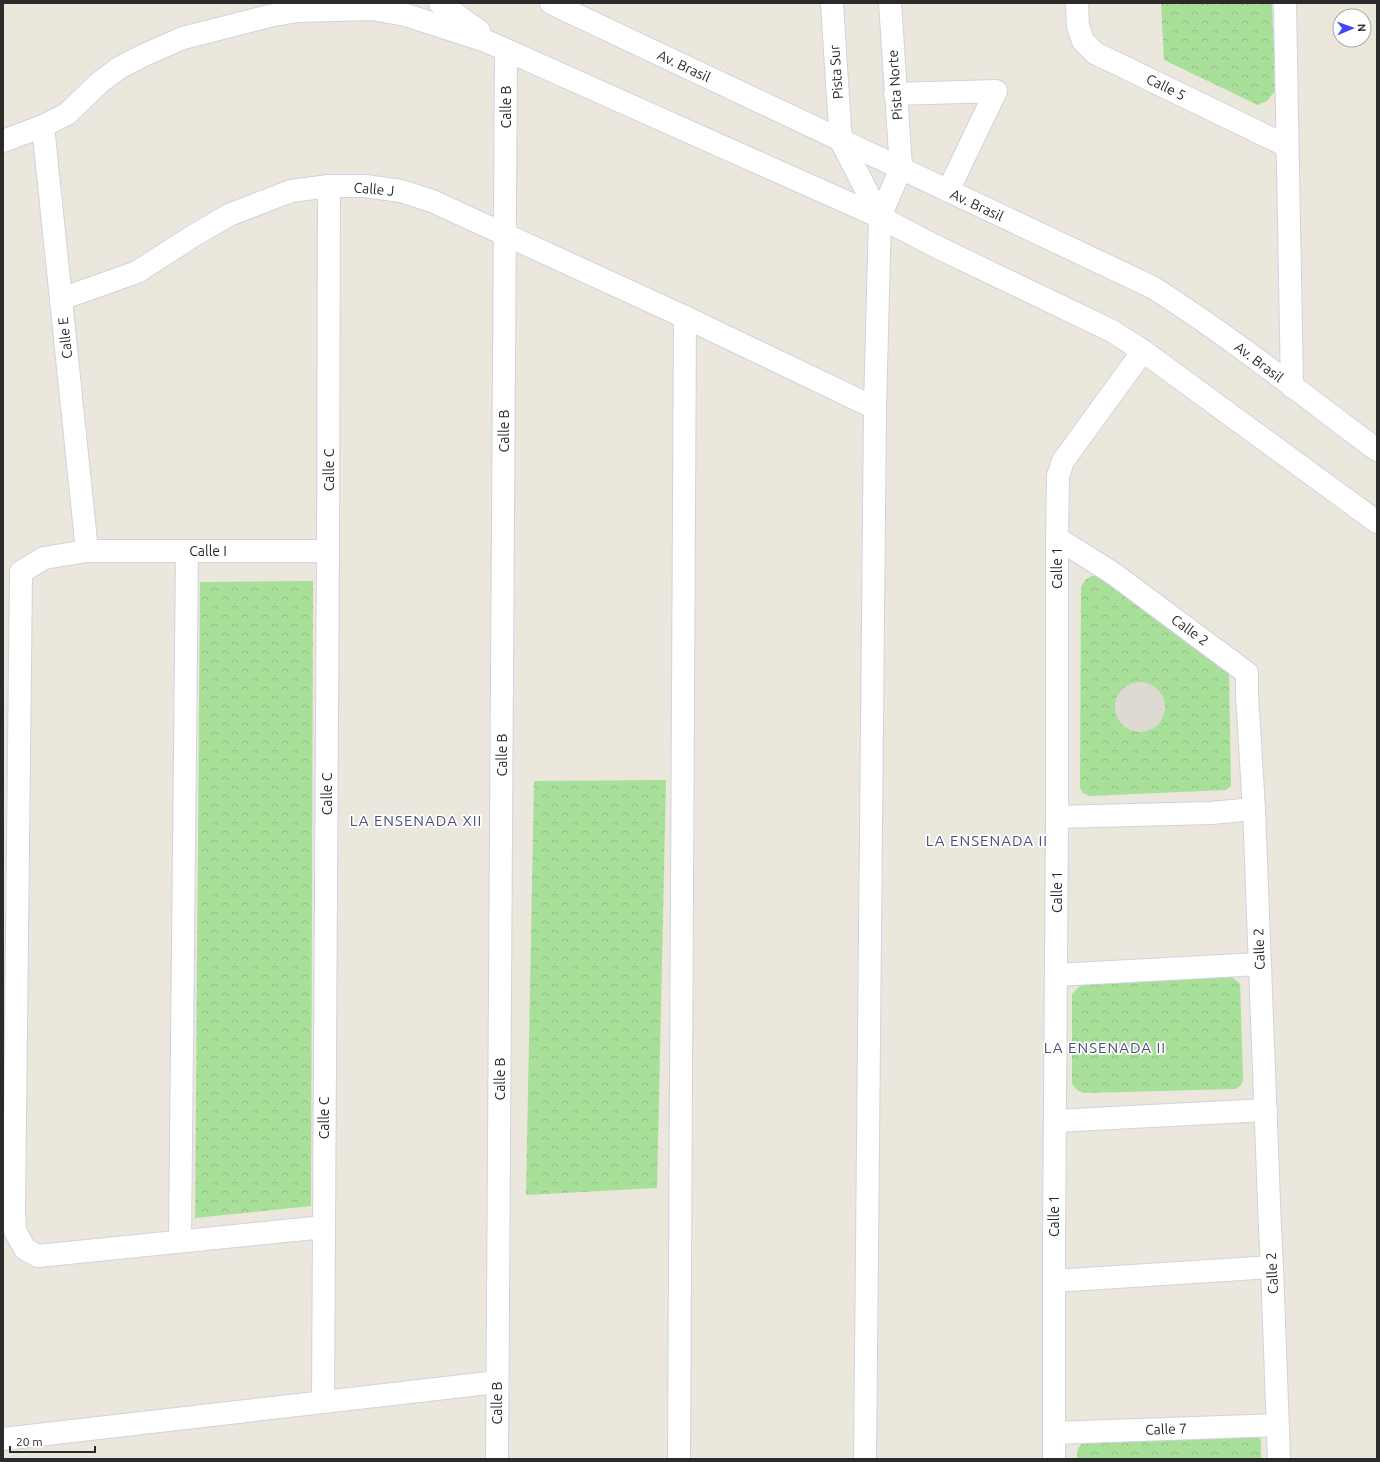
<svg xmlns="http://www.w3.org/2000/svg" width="1380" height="1462" viewBox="0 0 1380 1462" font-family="Ubuntu,sans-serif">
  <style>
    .park { fill: url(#park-crowns) }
    .plaza { fill: #dcdad3 }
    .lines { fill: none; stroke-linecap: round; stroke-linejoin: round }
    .minor-casing { stroke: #d2d2e2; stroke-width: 24 }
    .minor { stroke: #fff; stroke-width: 22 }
    .labels { text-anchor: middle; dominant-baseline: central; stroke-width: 3.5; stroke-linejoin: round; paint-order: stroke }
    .street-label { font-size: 14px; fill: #2a2a2a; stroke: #fff }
    .neighbourhood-label { font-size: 15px; letter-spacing: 1px; fill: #4c4d79; stroke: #fff }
  </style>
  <defs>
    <pattern id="park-crowns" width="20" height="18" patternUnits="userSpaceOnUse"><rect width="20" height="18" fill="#a8e09a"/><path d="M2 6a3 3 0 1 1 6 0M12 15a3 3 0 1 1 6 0" fill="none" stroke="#91c085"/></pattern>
  </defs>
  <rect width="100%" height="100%" fill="#ebe7dc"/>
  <g class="park">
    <polygon points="1161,3 1272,3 1275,91 1267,101 1258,105 1164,60"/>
    <polygon points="1092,576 1100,576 1229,671 1231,786 1226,790 1089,796 1083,793 1080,788 1081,587 1085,580"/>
    <polygon points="313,581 311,1206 195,1218 200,582"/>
    <polygon points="666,780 657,1188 526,1195 534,781"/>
    <path d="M1232,977L1240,984L1243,1080L1241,1085L1236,1089L1084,1093C1078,1091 1075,1089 1072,1083V994L1080,986L1086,983Z"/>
    <path d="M1256,1436L1261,1439V1459H1077C1077,1451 1077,1446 1085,1442Z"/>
  </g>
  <circle class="plaza" cx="1140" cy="707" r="25"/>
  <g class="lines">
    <g class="minor-casing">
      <g id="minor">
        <polyline points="440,3 479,31"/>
        <path d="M551,3L1152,287C1230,336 1303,395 1377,450"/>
        <polyline points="832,3 836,67 841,141 880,217"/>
        <polyline points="1077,3 1078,26 1083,41 1095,53 1287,146"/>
        <polyline points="1285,3 1292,387"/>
        <polyline points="895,94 996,91 948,191"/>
        <polyline points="43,126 87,551"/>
        <polyline points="3,141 43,126 67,114 99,83 119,68 142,56 183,38 269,16 297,11 372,9 406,15 486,41 880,217 933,245 1112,331 1143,351 1377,522"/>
        <polyline points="61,299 137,272 193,236 229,215 291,191 329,186 365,186 401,191 432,201 685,317 875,408"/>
        <polyline points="1057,538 1114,574 1247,673 1247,695 1254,809 1270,1228 1272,1267 1279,1459"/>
        <polyline points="1057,817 1211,813 1254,809"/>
        <polyline points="1056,975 1259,964"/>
        <polyline points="1055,1121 1266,1110"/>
        <polyline points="324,1227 38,1256 25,1249 15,1231 14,1210 21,572 44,558 87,551 328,551"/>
        <polyline points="180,1241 187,551"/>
        <polyline points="1054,1281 1272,1267"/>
        <polyline points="323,1402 328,551 329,186"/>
        <polyline points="1055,1433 1277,1425"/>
        <polyline points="3,1439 497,1382"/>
        <polyline points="497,1459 506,50"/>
        <polyline points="679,1459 685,317"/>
        <polyline points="865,1459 875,408 880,217 901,168 890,3"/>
        <polyline points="1054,1459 1054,1245 1057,817 1057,538 1058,476 1063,461 1143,351"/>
      </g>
    </g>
    <use href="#minor" class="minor"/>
  </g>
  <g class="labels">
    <g class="street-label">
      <text transform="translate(684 66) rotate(25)">Av. Brasil</text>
      <text transform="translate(836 72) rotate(-94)">Pista Sur</text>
      <text transform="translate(895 85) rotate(-94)">Pista Norte</text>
      <text transform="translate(1166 87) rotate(26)">Calle 5</text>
      <text transform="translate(506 107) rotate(-90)">Calle B</text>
      <text transform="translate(374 189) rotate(5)">Calle J</text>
      <text transform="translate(977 205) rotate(25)">Av. Brasil</text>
      <text transform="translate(65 338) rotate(-96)">Calle E</text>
      <text transform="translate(1259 362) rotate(37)">Av. Brasil</text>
      <text transform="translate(504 431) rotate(-90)">Calle B</text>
      <text transform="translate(329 470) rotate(-90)">Calle C</text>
      <text x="208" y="551">Calle I</text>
      <text transform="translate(1057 568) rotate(-90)">Calle 1</text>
      <text transform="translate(1190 630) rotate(36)">Calle 2</text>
      <text transform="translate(502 755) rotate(-90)">Calle B</text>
      <text transform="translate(327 794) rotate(-90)">Calle C</text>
      <text transform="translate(1057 892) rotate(-90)">Calle 1</text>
      <text transform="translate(1259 949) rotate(-92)">Calle 2</text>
      <text transform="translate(500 1079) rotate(-90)">Calle B</text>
      <text transform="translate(324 1118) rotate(-90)">Calle C</text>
      <text transform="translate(1054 1216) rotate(-90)">Calle 1</text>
      <text transform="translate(1272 1273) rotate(-93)">Calle 2</text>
      <text transform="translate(497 1403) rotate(-90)">Calle B</text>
      <text transform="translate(1166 1429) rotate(-2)">Calle 7</text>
    </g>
    <g class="neighbourhood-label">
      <text x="416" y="820">LA ENSENADA XII</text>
      <text x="987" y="840">LA ENSENADA II</text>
      <text x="1105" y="1047">LA ENSENADA II</text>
    </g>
  </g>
  <rect width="1380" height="1462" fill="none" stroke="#2a2a2a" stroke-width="8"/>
  <g transform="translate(1352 28) rotate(88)"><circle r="19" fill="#ffffff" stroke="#aaaaaa"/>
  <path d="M0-3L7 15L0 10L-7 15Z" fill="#4248f3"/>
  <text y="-6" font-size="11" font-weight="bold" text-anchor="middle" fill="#2a2a2a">N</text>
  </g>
  <path d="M10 1446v6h85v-6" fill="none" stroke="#2a2a2a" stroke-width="2"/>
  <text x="16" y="1446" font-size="12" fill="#2a2a2a" stroke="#ffffff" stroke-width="3" paint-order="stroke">20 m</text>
</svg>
